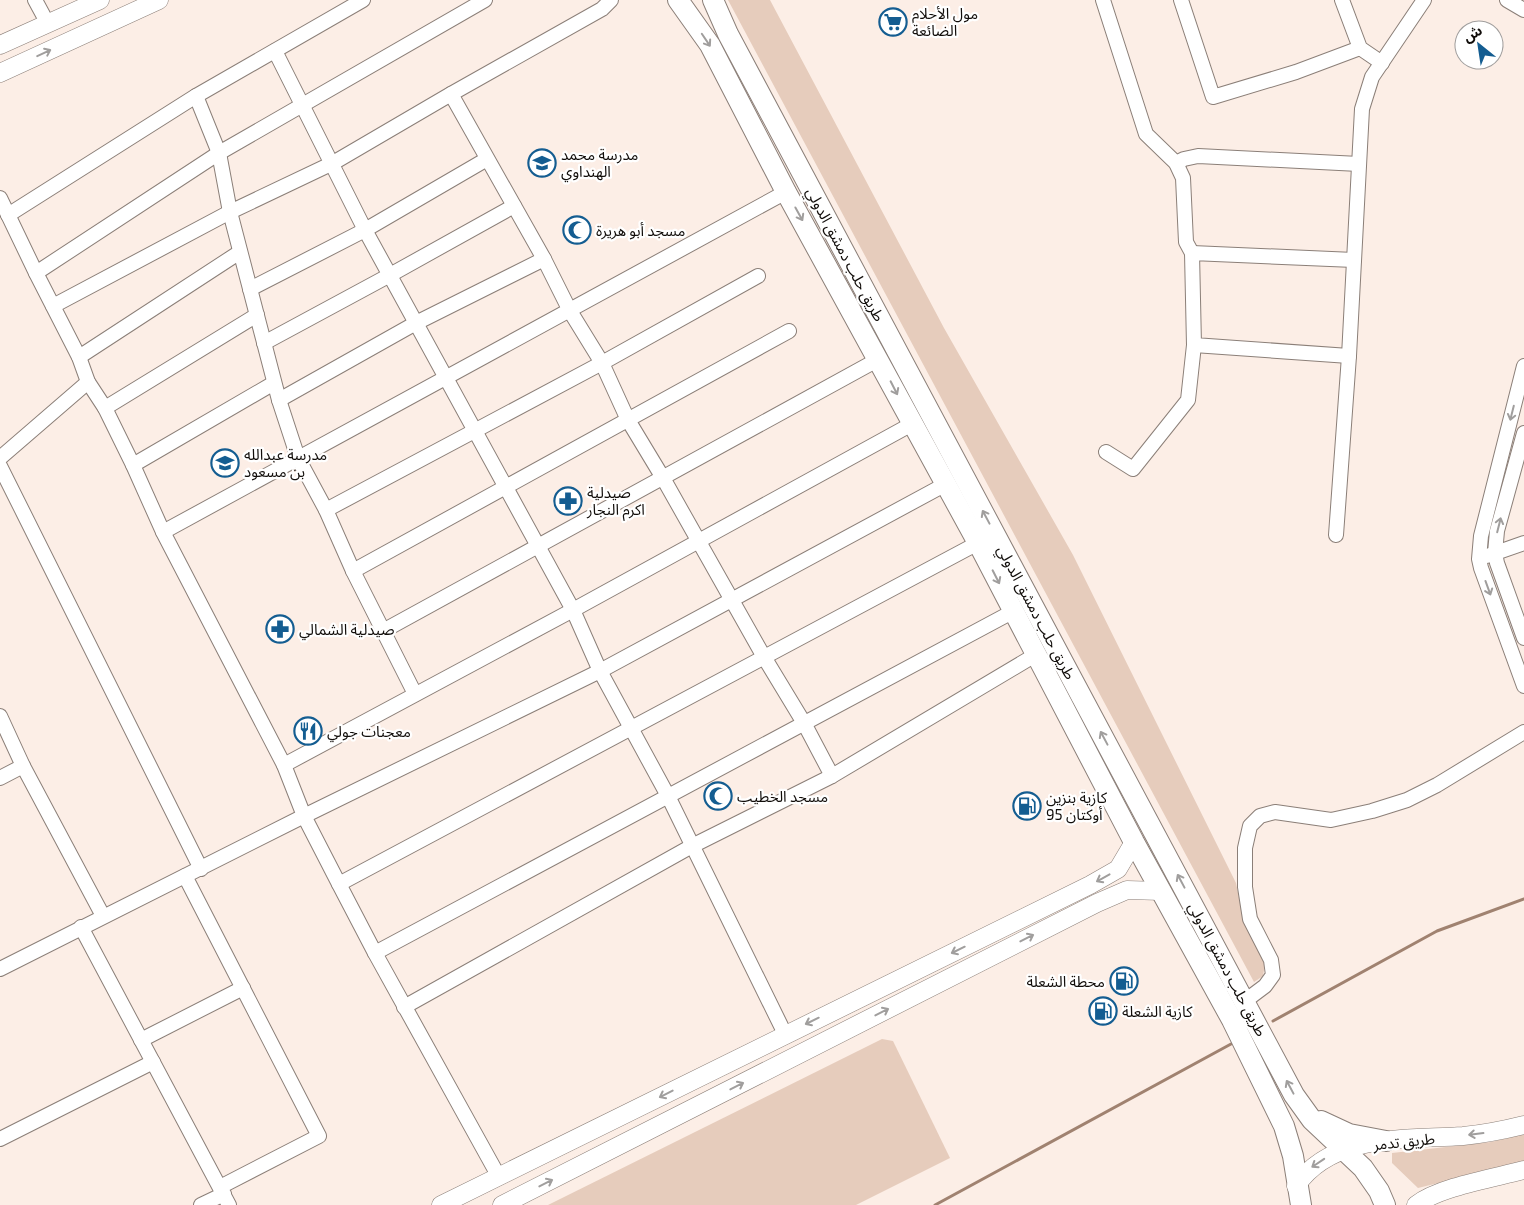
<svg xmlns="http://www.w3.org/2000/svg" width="1524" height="1205" viewBox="0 0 1524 1205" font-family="'Exo 2','Noto Sans Arabic',sans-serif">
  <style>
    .green { fill: #e6ccbc }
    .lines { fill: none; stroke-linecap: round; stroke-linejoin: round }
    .stream { stroke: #a08270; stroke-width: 3 }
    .minor-casing { stroke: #8b7f78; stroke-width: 16 }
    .major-casing { stroke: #8b7f78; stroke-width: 19 }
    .highway-casing { stroke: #8b7f78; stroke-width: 22 }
    .minor { stroke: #fff; stroke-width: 14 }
    .major { stroke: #fff; stroke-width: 18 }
    .highway { stroke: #fff; stroke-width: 20 }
    .oneway { stroke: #a09e9d }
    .labels { text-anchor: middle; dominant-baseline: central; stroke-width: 4.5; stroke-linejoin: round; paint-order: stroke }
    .poi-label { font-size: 15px; fill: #110d0a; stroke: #fff; text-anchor: start }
    .street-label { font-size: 15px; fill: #110d0a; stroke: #fff }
  </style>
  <rect width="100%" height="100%" fill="#fceee6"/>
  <g class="green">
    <polygon points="728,0 770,0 944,328 1073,555 1236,883 1243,917 1265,964 1263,976 1254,982"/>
    <polygon points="882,1039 893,1041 950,1158 856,1205 548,1205"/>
    <polygon points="1524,1134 1524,1162 1418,1188 1392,1163 1392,1153 1491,1142"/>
  </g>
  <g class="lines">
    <g class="stream">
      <polyline points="1273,1021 1437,931 1524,899"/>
      <polyline points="935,1205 1231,1044"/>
    </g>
    <g class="minor-casing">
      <g id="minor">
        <polyline points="35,0 48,24"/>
        <polyline points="1103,0 1146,134 1176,163 1183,178 1186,242 1192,253"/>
        <polyline points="1181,0 1213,97 1296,72 1360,48"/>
        <polyline points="1342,0 1360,48 1382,63"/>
        <polyline points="1507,0 1524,10"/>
        <polyline points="275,51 365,230 573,610 600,671 668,796 785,1034"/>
        <polyline points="451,94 544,259 570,311 602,363 628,420 663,478 764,657 804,723 832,776"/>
        <polyline points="196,96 219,153 230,212 279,400 298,458 326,510 353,571 415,694"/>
        <polyline points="1176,163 1184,159 1198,156 1359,164"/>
        <polyline points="0,198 36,273 79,357 88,382 105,408 133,465 163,532 284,765 304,816 339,884 375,953 499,1177"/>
        <polyline points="8,215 196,96 363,0"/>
        <polyline points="36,273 219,153 485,0"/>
        <polyline points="250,289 365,230 487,159"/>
        <polyline points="53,306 230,212 333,163 451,94 602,9 611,0"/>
        <polyline points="264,343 390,275 514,206"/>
        <polyline points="1349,356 1194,345 1192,253 1354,260"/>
        <polyline points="79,357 240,252"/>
        <polyline points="1524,366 1481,536 1479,559 1481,568 1524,686"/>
        <polyline points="279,400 416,323 544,259"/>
        <polyline points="105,408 257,315"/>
        <polyline points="1524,433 1497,531 1495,553 1497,563 1524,638"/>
        <polyline points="1106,452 1133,469 1188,400 1194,345"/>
        <polyline points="0,458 88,382"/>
        <polyline points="133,465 274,383"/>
        <polyline points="0,466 201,869"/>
        <polyline points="326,510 602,363 758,276"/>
        <polyline points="163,532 786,192"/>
        <polyline points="1336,535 1349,356 1362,109 1372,77 1424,0"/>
        <polyline points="1487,556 1524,543"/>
        <polyline points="353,571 789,331"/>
        <polyline points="383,631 879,359"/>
        <polyline points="0,716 23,766 103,916"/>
        <polyline points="284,765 573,610 912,424"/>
        <polyline points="0,778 23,766"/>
        <polyline points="185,876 319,1136 220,1187"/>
        <polyline points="339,884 978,543"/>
        <polyline points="81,927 229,1205"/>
        <polyline points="375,953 1014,611"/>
        <polyline points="0,969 304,816 600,671 946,484"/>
        <polyline points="1245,1001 1265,986 1273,975 1271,960 1250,919 1245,887 1245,848 1250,826 1260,816 1275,812 1331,820 1372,811 1407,800 1437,785 1524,732"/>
        <polyline points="404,1007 692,846 832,776 1037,654"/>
        <polyline points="141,1040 243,988"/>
        <polyline points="0,1139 153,1062"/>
        <polyline points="201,1205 224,1194"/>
      </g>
    </g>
    <g class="major-casing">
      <g id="major">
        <polyline points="0,45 100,0"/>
        <polyline points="0,73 159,0"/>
        <path d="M1296,1186C1332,1133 1407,1140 1463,1136C1484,1134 1504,1130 1524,1125"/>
        <polyline points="441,1205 1090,885 1118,869 1134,842"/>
        <polyline points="502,1205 1097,903 1127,890 1161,891"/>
        <path d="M1416,1205C1439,1187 1494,1178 1524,1170"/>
      </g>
    </g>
    <g class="highway-casing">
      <g id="highway">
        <polyline points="678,0 710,45 786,192 978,543 1134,842 1232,1020 1284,1126 1293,1156 1301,1205"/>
        <polyline points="713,0 728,34 1294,1095 1312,1120 1363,1168 1379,1191 1385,1205"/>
        <polyline points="1321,1121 1349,1134 1386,1141"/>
      </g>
    </g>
    <use href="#minor" class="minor"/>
    <use href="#major" class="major"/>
    <use href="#highway" class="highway"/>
  </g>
  <defs><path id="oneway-shaft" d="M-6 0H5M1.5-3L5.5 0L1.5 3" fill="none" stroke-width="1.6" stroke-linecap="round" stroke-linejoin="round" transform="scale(1.25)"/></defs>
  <g class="oneway">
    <use href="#oneway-shaft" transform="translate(706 40) rotate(56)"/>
    <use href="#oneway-shaft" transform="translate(44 53) rotate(-25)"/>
    <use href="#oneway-shaft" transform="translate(799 214) rotate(61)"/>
    <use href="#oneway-shaft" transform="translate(894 388) rotate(63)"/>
    <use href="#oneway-shaft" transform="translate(1512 413) rotate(104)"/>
    <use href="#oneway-shaft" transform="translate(986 517) rotate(-118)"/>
    <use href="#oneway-shaft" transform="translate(1499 525) rotate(-76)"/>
    <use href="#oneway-shaft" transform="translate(996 577) rotate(63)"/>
    <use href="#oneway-shaft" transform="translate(1488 588) rotate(70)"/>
    <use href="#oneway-shaft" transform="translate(1104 738) rotate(-118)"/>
    <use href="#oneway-shaft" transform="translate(1103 878) rotate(151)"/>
    <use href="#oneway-shaft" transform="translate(1181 881) rotate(-118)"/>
    <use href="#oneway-shaft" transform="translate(1027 938) rotate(-27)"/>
    <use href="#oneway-shaft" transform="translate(958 950) rotate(154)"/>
    <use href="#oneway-shaft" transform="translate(882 1012) rotate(-27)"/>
    <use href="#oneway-shaft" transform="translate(812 1021) rotate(154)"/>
    <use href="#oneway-shaft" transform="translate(737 1086) rotate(-27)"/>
    <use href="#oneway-shaft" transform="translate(1290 1087) rotate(-118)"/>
    <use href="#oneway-shaft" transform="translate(666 1094) rotate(153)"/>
    <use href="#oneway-shaft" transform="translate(1476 1134) rotate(173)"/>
    <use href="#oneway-shaft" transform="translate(1318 1163) rotate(146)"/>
    <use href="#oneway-shaft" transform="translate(546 1183) rotate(-27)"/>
  </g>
  <defs>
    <g id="supermarket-ring" transform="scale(1.4375)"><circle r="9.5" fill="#fff" stroke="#145d91" stroke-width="1.5"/><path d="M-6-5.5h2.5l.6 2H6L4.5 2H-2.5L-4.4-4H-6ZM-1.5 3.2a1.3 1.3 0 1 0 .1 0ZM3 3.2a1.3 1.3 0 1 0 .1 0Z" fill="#145d91"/></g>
    <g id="school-ring" transform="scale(1.4375)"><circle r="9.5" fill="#fff" stroke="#145d91" stroke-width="1.5"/><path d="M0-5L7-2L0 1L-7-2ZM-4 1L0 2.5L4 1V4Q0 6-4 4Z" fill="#145d91"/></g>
    <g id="mosque-ring" transform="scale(1.4375)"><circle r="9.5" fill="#fff" stroke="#145d91" stroke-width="1.5"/><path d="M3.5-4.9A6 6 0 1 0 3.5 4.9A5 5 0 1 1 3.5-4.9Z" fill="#145d91"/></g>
    <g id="pharmacy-ring" transform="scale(1.4375)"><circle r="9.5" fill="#fff" stroke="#145d91" stroke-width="1.5"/><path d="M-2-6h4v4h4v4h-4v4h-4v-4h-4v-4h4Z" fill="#145d91"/></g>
    <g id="restaurant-ring" transform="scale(1.4375)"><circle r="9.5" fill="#fff" stroke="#145d91" stroke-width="1.5"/><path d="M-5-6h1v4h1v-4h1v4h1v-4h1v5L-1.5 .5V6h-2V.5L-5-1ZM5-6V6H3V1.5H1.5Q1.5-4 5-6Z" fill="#145d91"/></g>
    <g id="fuel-ring" transform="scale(1.4375)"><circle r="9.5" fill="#fff" stroke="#145d91" stroke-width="1.5"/><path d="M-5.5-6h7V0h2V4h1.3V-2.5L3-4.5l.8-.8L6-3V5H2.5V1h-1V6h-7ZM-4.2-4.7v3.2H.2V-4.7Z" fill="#145d91"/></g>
  </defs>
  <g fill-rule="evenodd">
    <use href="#supermarket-ring" x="893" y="22"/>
    <use href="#school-ring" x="542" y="163"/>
    <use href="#mosque-ring" x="577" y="230"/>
    <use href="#school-ring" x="225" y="463"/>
    <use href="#pharmacy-ring" x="568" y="501"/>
    <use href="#pharmacy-ring" x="280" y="629"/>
    <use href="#restaurant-ring" x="308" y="731"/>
    <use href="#mosque-ring" x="718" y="796"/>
    <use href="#fuel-ring" x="1027" y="806"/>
    <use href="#fuel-ring" x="1124" y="981"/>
    <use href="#fuel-ring" x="1103" y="1011"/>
  </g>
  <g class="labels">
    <g class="poi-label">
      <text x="912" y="13">مول الأحلام<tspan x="912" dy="17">الضائعة</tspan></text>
      <text x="561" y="154">مدرسة محمد<tspan x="561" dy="17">الهنداوي</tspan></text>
      <text x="596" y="230">مسجد أبو هريرة</text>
      <text x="244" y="454">مدرسة عبدالله<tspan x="244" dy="17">بن مسعود</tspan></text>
      <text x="587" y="492">صيدلية<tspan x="587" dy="17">اكرم النجار</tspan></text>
      <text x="299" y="629">صيدلية الشمالي</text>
      <text x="327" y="731">معجنات جولي</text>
      <text x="737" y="796">مسجد الخطيب</text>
      <text x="1046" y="797">كازية بنزين<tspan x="1046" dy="17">أوكتان 95</tspan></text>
      <text x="1105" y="981" text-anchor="end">محطة الشعلة</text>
      <text x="1122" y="1011">كازية الشعلة</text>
    </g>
    <g class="street-label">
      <text transform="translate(846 254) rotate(62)">طريق حلب دمشق الدولي</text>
      <text transform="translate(1037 612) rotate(62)">طريق حلب دمشق الدولي</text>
      <text transform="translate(1228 969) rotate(62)">طريق حلب دمشق الدولي</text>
      <text transform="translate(1404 1141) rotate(-6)">طريق تدمر</text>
    </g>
  </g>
  <g transform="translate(1479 45) rotate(330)"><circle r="24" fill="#ffffff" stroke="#a09e9d"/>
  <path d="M0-4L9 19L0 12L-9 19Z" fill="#145d91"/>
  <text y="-8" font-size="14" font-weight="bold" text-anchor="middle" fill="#110d0a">ش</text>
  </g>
</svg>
